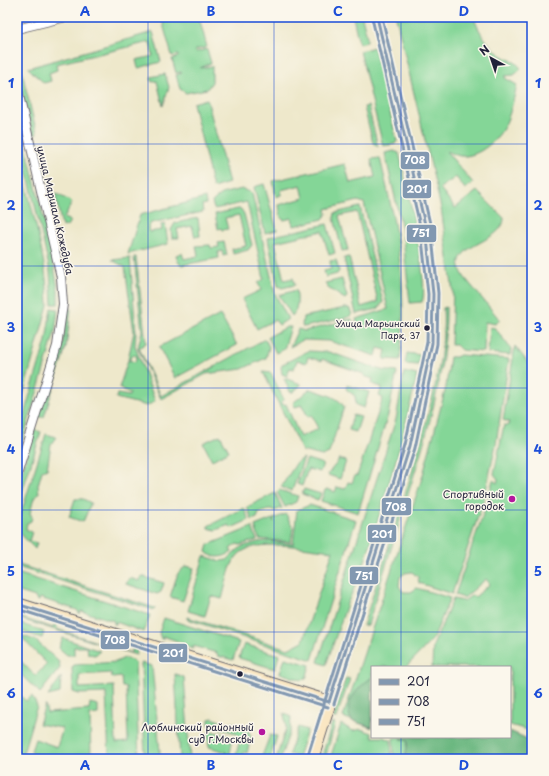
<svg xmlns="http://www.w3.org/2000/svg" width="549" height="776" viewBox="0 0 549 776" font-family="'Playpen Sans',sans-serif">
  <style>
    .green { fill: #84d697; stroke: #537c69; fill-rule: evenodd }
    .forest { fill: #6bb780; stroke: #466c5e }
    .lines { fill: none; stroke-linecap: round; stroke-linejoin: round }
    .street-casing { stroke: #69676d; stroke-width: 10 }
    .secondary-casing { stroke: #69676d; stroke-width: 14 }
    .street { stroke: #fff; stroke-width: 8 }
    .secondary { stroke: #fae7c3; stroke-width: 12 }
    .bus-1-casing { stroke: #fbf7ec; stroke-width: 6 }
    .bus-2-casing { stroke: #fbf7ec; stroke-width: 6 }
    .bus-3-casing { stroke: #fbf7ec; stroke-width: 6 }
    .bus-1 { stroke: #8298b1; stroke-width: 3 }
    .bus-2 { stroke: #8298b1; stroke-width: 3 }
    .bus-3 { stroke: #8298b1; stroke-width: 3 }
    .grid { fill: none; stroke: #1d4ed8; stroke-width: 1; stroke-opacity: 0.55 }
    .bus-dot { fill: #22223b; stroke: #fbf7ec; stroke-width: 1.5 }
    .poi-dot { fill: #b5179e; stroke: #fbf7ec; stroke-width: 1.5 }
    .labels { text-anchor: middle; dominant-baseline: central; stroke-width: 3; stroke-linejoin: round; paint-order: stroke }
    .bus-label { font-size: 9px; fill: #22223b; stroke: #fbf7ec; text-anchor: end }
    .street-label { font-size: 10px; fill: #22223b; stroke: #fbf7ec }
    .poi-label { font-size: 10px; fill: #22223b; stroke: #fbf7ec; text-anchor: end }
    .line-badge { stroke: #fbf7ec; stroke-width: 1.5 }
    .badge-label { font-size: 11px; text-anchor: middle; font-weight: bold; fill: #fff }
    .neatline { fill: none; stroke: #1d4ed8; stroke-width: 1.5 }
    .grid-label { font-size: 13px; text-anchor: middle; font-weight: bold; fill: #1d4ed8 }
  </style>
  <rect width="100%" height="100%" fill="#fbf7ec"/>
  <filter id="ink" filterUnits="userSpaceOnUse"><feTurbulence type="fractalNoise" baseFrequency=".025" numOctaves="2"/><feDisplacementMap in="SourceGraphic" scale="8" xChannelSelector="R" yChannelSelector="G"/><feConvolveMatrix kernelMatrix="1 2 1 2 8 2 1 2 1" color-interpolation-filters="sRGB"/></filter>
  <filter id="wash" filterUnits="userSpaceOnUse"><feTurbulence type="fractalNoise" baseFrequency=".012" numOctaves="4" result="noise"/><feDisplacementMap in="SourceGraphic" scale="16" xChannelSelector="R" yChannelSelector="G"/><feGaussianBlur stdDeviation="0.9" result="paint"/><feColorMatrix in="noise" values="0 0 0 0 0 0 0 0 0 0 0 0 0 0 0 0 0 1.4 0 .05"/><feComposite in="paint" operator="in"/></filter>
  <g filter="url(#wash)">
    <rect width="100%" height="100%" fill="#eee8cb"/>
    <g class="green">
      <polygon points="161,17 199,17 207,47 195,50 196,52 207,49 211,63 200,68 212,66 212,82 207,89 186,93 180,89 176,75 182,73 181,72 176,73 172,59 178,57 178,55 172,56"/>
      <polygon points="353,17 362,17 367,37 367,42 359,44"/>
      <path d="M396,17H474C477,30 490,48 501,55C509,60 517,61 521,69L514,75L505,76V78L517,85C514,97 511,112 506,123C499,139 479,158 460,156C455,155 450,152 446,151L473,183L465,189L456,177L440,188L455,208L477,191L504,218C504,245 441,243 465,278L500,320L495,324L485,322L484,352L461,350L456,345H451L453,292L441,208Z"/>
      <polygon points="153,32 161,62 138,68 136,60 153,56 150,42 56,64 57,70 49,73 51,81 44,83 28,68"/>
      <polygon points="374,47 397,141 395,144 383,146 360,51"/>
      <polygon points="17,52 37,134 33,135 17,72"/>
      <polygon points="165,74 169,87 163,106 157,81 152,82 151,77"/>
      <polygon points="207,99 229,183 213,188 193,103"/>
      <polygon points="368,106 378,147 373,143 364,107"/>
      <polygon points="17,110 49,240 58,289 58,304 52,304 50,271 17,127"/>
      <path d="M17,148C28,197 47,256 48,305L17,416Z"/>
      <path d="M394,151L399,153C405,176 430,285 422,302L410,303L402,229L385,153Z"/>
      <path d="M380,158C396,224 409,291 400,360L384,359L386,350L378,348L376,356L329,341L303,340L290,347L298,329L305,331L352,319L353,324L357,323L356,319L388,309L364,203L358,201L326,209L327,214L323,219L294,226L292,218L284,220L281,218L279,205L304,198L301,185L281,190V195L276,197L273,181L345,164L350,183L375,177L371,159Z"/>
      <polygon points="264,184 277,230 265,233 254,187"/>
      <polygon points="242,189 252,193 275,294 288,319 279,325 275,320 257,329 242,299 261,290 258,283 264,279 247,202 214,209 212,202 221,194"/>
      <polygon points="55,193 72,202 64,218 70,221 67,226 62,227"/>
      <polygon points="205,198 206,204 202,205 203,212 151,223 148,228 149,232 162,230 161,224 165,223 168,244 128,254 140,215"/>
      <polygon points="360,207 383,302 378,309 356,314 344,258 349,257 361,307 378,302 357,212 339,216 348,250 342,251 334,218 335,213"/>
      <polygon points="238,209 241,209 244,214 252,245 248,250 233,254 232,249 246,246 239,215 225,218 228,229 222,230 221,228 218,229 215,214"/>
      <polygon points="198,218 200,236 195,237 192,226 177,229 179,238 172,238 171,230 175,223"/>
      <polygon points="327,224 335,253 329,255 322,231 275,242 284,280 293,278 295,285 282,288 278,286 268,239 269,237"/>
      <polygon points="224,242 227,255 223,256 222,251 218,252 219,258 182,265 178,262 176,255 182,253 184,259 198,256 196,246 210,245 211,248 219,247 218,243"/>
      <polygon points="134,257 136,257 146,343 139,348 161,396 265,339 269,347 266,358 242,369 206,374 161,399 138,348 142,331"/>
      <polygon points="130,258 136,332 135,346 155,401 147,406 116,398 117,394 129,396 130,393 119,388 128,360 135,362 137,356 132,355 131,359 128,359 134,332 125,267 112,260"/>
      <polygon points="336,260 339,271 337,274 326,277 324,271 331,269 330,261"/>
      <polygon points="342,279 347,297 345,299 328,288 325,283"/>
      <path d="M296,290C298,298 298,310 292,316L279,295Z"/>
      <path d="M446,307C447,369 428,430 410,488C396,534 381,579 368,625L363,626C383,563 404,501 422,437C433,396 446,350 443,308Z"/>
      <polygon points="51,308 58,309 55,332 17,460 17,438 46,341"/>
      <polygon points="345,308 349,308 352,314 349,317 304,327 302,326 303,317"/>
      <polygon points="67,309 71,309 66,347 44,417 39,417 63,344"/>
      <polygon points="220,315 237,345 175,378 159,347"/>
      <polygon points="287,327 291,327 284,349 276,353 268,337"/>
      <polygon points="490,327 495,328 511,349 510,355 488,353"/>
      <polygon points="515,346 532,368 532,731 510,725 510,667 432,667 433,646 453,599 464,601 472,595 475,597 490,584 486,579 464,598 455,595 487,503 491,507 492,502 488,498 493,480 497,483 498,479 494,474 504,425 508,426 509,422 503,420"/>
      <polygon points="308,351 329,352 381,370 397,372 388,415 358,513 321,501 325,490 327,489 335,492 337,487 345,489 348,482 352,483 355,475 357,476 383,398 379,396 382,387 372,384 373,379 364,376 364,374 322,359 321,361 308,357 306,363 297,360 294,369 290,368 287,376 282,374 281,367 283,364"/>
      <polygon points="407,353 420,355 418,365 405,364"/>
      <polygon points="460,355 509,359 496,444 484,499 452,594 419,583 418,577 412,572 405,573 400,577 399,586 403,592 411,592 417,588 450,598 433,639 406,667 372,667 372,728 343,717 423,475 446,387 450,357 456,357"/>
      <path d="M263,372L271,373L284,400L281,401L283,405L286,404L300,437L318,429L312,415L308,417L302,405L295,407L293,403L310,389C321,393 339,396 344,407L329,453L322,456L302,451Z"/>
      <polygon points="404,372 417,375 402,440 374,533 361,573 347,604 326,665 318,662 396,419"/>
      <polygon points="284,378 301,384 301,385 293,392 290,392"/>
      <polygon points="347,385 369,392 364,408 356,405 355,396 346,389"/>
      <polygon points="353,415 361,417 356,432 349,430"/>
      <polygon points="35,430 41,432 17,508 17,488"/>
      <polygon points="46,434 56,437 51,444 47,469 42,471 38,485 39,494 34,498 30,513 32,517 31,521 27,523 26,529 32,532 29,541 37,543 35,549 17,530 17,526"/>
      <polygon points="220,435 229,451 212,460 203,443"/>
      <polygon points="304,458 292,491 281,487 297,462"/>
      <polygon points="307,459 323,464 320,472 308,469 302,486 297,484"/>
      <path d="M339,459L346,461L340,479L328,475C331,468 336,466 339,459Z"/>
      <polygon points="304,489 321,494 318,500 302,494"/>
      <polygon points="279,490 298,496 296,502 285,507 277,492"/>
      <polygon points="275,493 282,508 274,511 272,509 259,513 257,518 252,520 247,507"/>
      <polygon points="75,499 83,499 91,503 83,522 69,517"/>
      <path d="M310,505L356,520L312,660L187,619V617L288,649L303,641L333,551C309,549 254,536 237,556C228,567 226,586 222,599L211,596L205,616L188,611L204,556L220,561L227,560L241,547L258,542L268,541L293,544L297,510Z"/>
      <polygon points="244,508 249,520 231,528 229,525 216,530 208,528 208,526"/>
      <polygon points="286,514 293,528 291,542 259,539 255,526 272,519 274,522 273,519"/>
      <path d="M252,527L257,540L240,545L237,544L230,549L232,552C223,558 214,559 206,552L208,545Z"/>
      <polygon points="17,561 20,562 19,565 155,608 154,610 17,567"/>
      <polygon points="186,566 194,568 183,601 170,597 178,573"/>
      <polygon points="17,573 150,615 144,632 116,622 116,624 114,624 114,621 81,611 80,614 77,610 40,598 39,601 36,600 35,597 17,591"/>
      <polygon points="141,576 164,583 161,592 157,594 126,584 129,578 140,581"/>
      <polygon points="17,613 23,615 22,618 53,628 54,625 57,626 57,629 131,653 132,649 137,651 136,655 17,618"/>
      <polygon points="164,618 239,642 233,660 218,656 217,653 193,646 193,649 185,646 183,643 163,636 163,639 161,639 159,633"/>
      <polygon points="17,622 44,632 42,638 17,630"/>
      <polygon points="17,634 35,640 59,662 60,668 40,693 17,671 17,657 35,676 47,664 22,638 17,642"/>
      <polygon points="63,638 100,651 95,655 88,654 87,647 74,647 74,655 67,655 59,648"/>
      <polygon points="244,644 279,655 275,669 239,658"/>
      <path d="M124,658L132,660L135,663L139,759H109L106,693L79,694L73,692L72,668L74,665L116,662ZM111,673L112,678L121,677L122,687H126L128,742L116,743L114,686L79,688V675Z"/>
      <polygon points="285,658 310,665 306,679 301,680 280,673"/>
      <polygon points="141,663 152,666 160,752 159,756 156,759 145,759"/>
      <polygon points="175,674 184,677 190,759 180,759"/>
      <polygon points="61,677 60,693 48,696"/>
      <polygon points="346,678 350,679 336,718 333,718"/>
      <polygon points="17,692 26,701 32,696 37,706 22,756 17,754"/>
      <polygon points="90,703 98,705 98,714 90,715 91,759 53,759 32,753 31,751 35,739 57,747 62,731 62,728 39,724 45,705 47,713 89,710"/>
      <polygon points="284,713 291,717 290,731 280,759 276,759 286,728"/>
      <polygon points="213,718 228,725 230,722 247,727 251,737 247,753 244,752 242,759 235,759 240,739 236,733 209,725 209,719"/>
      <polygon points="332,723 335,724 325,759 321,759"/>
      <polygon points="341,724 353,731 361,729 372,733 372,737 383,737 391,740 392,759 330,759"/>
      <polygon points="298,727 307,730 298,757 289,754"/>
      <polygon points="211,731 229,736 232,742 229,759 224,759 226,752 209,747 208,733"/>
      <polygon points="270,735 277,736 270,759 261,759"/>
      <polygon points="402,737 402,739 408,741 405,759 394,759 393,738"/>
    </g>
    <g class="forest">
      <path d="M372,677V727L352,721C341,703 359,687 372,677Z"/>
      <polygon points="510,731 532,741 532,759 405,759 408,741 401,739 404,737 510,737"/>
    </g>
  </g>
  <g filter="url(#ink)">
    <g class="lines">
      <g class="street-casing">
        <g id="street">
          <polyline points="17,29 66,17"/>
          <polyline points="17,87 61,277 63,304 57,346 17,475"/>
        </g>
      </g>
      <g class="secondary-casing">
        <g id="secondary">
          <polyline points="17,604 329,702"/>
          <polyline points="312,759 410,446 432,343 433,294 426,229 377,17"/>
        </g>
      </g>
      <use href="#street" class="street"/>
      <use href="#secondary" class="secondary"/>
      <g class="bus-1-casing">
        <g id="bus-1">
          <polyline points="17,604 329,702"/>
          <polyline points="329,702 410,446 432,343 433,294 426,229 377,17"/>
        </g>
      </g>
      <g class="bus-2-casing">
        <g id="bus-2">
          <polyline points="17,609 328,707"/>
          <polyline points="334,704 415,448 437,344 438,293 431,228 382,17"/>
        </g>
      </g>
      <g class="bus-3-casing">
        <polyline id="bus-3" points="307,758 405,445 427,342 428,294 421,230 372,18"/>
      </g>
      <use href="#bus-1" class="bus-1"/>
      <use href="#bus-2" class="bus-2"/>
      <use href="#bus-3" class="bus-3"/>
    </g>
  </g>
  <path class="grid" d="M148,17V759M274,17V759M401,17V667M17,144H532M17,266H532M17,388H532M17,510H532M17,632H532M401,737V759"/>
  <g class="bus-dot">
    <circle cx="427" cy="328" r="3.5"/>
    <circle cx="240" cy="674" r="3.5"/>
  </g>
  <g class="poi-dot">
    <circle cx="512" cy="499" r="4"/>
    <circle cx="262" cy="732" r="4"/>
  </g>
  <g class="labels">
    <g class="bus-label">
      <text x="420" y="323">Улица Марьинский<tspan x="420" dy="12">Парк, 37</tspan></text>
    </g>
    <g class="street-label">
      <text transform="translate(56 210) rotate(77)">улица Маршала Кожедуба</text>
    </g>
    <g class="poi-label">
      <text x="504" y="493">Спортивный<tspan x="504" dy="12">городок</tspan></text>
      <text x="254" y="726">Люблинский районный<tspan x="254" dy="12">суд г.Москвы</tspan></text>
    </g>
  </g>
  <g class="line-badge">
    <rect x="400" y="151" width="30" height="19" rx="4" fill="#8298b1"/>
    <rect x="402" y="179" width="30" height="20" rx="4" fill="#8298b1"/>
    <rect x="406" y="224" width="31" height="19" rx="4" fill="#8298b1"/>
    <rect x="381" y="497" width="31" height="19" rx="4" fill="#8298b1"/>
    <rect x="367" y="524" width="30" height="19" rx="4" fill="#8298b1"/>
    <rect x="349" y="566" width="30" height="19" rx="4" fill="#8298b1"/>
    <rect x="100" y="630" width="30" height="20" rx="4" fill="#8298b1"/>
    <rect x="158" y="643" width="30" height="20" rx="4" fill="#8298b1"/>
  </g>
  <g class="badge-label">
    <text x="415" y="164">708</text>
    <text x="417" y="193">201</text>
    <text x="421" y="237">751</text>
    <text x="396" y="511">708</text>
    <text x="382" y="538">201</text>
    <text x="364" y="580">751</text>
    <text x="115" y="644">708</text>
    <text x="173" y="657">201</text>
  </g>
  <rect width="549" height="776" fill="none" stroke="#fbf7ec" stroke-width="44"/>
  <rect x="371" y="666" width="140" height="72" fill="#fbf7ec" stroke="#a4a2a5"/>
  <rect x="379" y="679" width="20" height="6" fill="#8298b1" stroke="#a4a2a5"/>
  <text x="407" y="686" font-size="12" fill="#22223b">201</text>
  <rect x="379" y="699" width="20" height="6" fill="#8298b1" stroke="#a4a2a5"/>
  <text x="407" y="706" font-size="12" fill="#22223b">708</text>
  <rect x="379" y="719" width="20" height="6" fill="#8298b1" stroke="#a4a2a5"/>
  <text x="407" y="726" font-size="12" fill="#22223b">751</text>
  <g transform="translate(491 58) rotate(320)" stroke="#fbf7ec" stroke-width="3" paint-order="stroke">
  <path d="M0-3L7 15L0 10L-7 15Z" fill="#22223b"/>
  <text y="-6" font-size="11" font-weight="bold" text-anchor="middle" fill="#22223b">N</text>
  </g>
  <rect x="22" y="22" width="505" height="732" class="neatline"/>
  <g class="grid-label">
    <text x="85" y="16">A</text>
    <text x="211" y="16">B</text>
    <text x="338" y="16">C</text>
    <text x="464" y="16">D</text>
    <text x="11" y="88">1</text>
    <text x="538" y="88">1</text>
    <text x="11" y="210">2</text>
    <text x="538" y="210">2</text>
    <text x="11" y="332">3</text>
    <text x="538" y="332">3</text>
    <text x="11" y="454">4</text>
    <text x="538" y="454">4</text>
    <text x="11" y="576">5</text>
    <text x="538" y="576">5</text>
    <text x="11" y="698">6</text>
    <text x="538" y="698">6</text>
    <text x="85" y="770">A</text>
    <text x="211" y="770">B</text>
    <text x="338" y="770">C</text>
    <text x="464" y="770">D</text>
  </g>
</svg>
